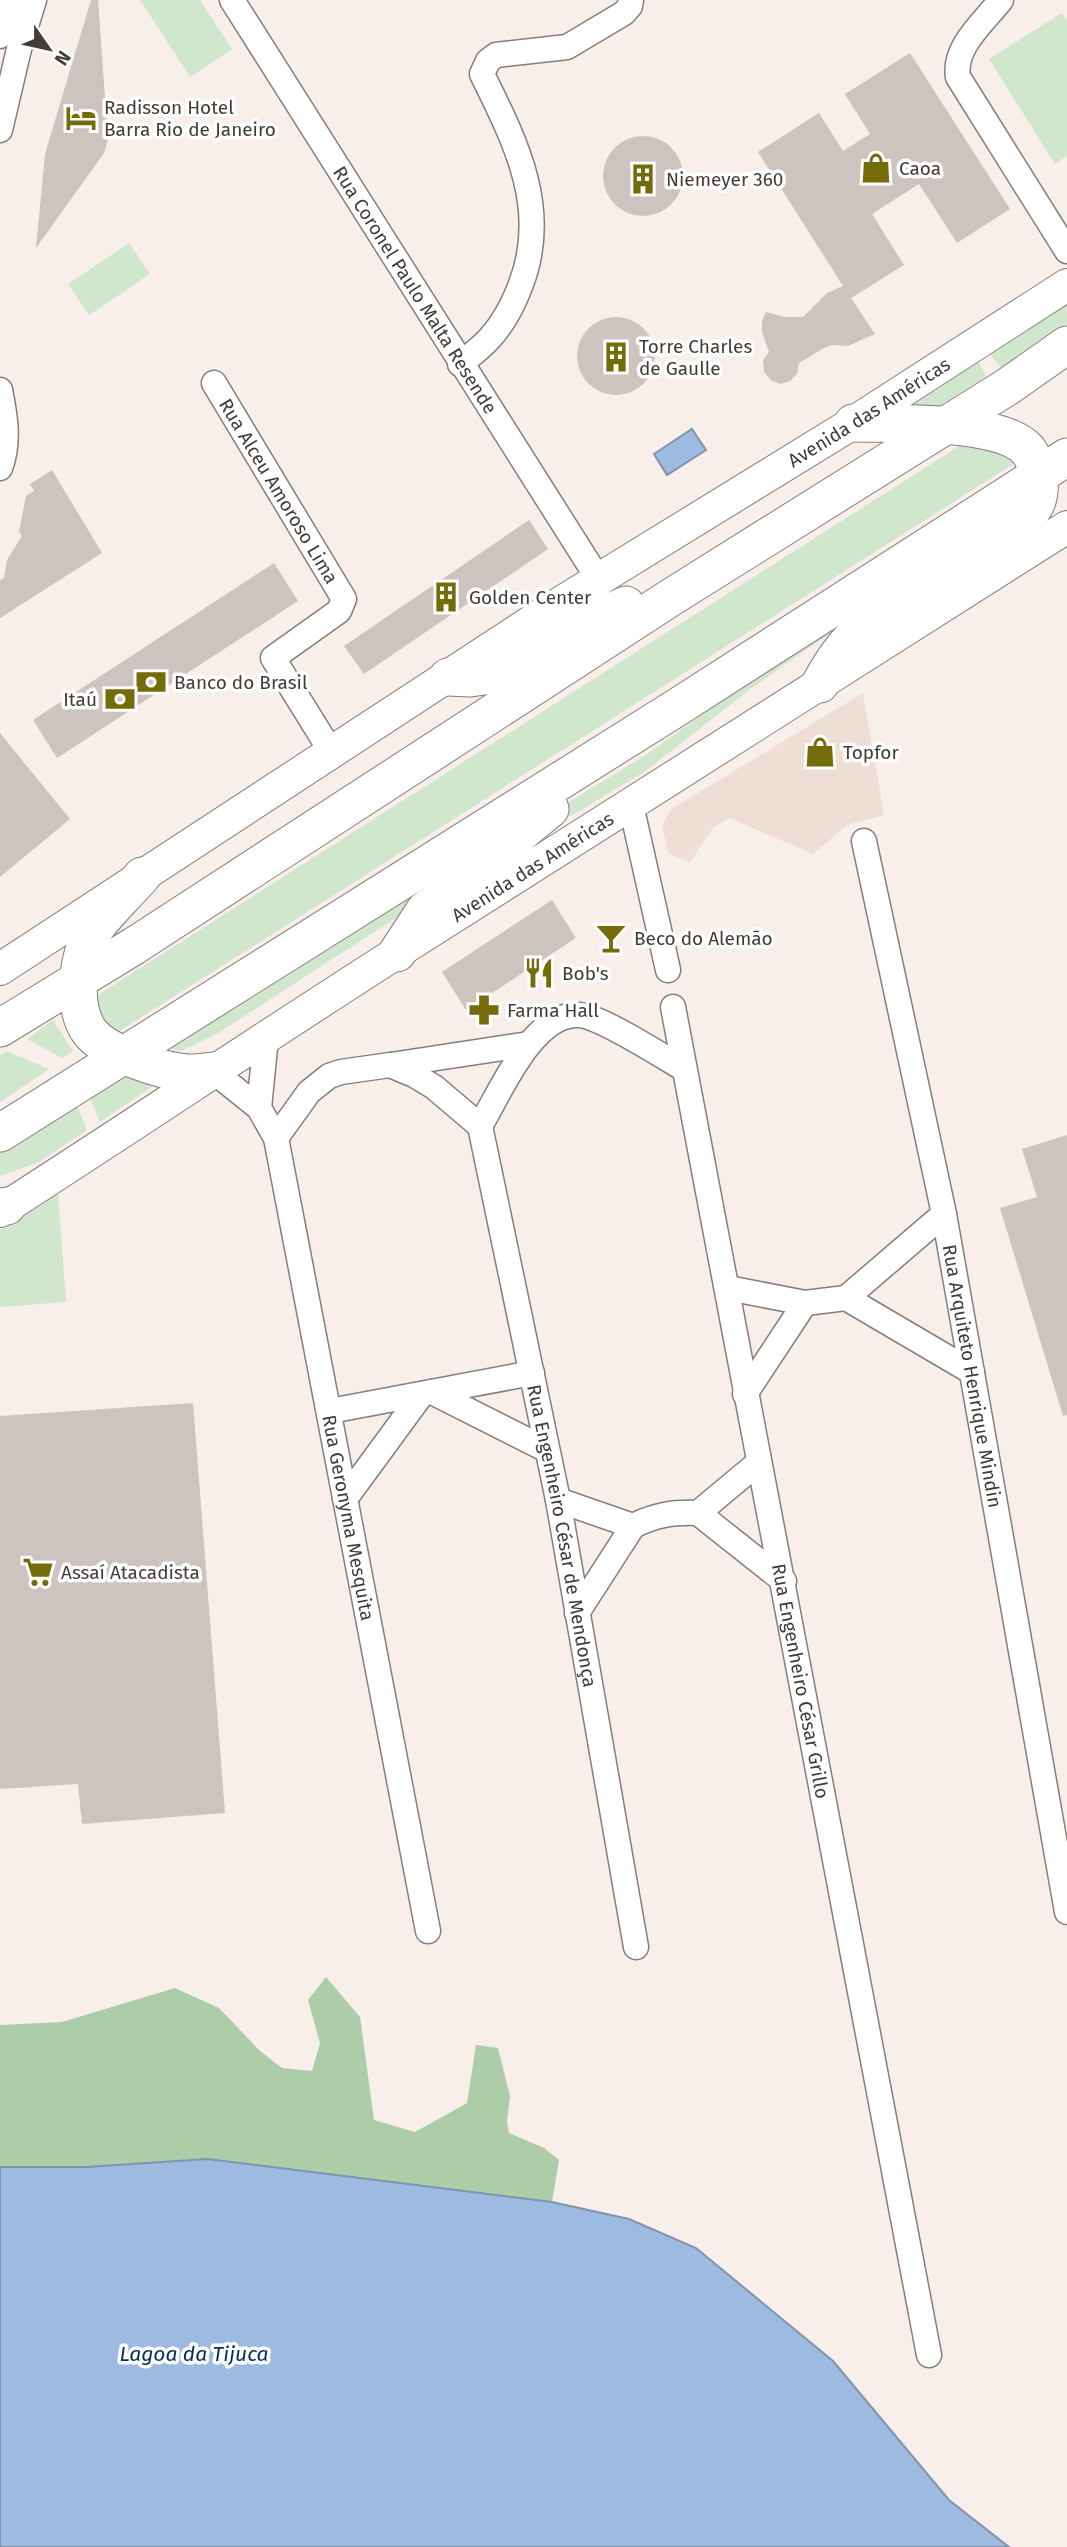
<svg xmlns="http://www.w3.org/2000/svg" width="1067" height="2547" viewBox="0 0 1067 2547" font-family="'Fira Sans',sans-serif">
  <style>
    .built { fill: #efded6 }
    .green { fill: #d0e7cd }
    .forest { fill: #accda8 }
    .water { fill: #9dbae0; stroke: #8194ae; stroke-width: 2 }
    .building { fill: #cdc3bf }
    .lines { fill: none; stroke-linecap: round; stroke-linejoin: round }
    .minor-casing { stroke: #867e7a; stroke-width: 27 }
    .major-casing { stroke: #867e7a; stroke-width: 34 }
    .highway-casing { stroke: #867e7a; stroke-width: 39 }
    .minor { stroke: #fff; stroke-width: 24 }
    .major { stroke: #fff; stroke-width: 32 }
    .highway { stroke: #fff; stroke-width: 37 }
    .labels { text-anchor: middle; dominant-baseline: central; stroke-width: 7; stroke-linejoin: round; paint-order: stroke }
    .poi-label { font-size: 19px; fill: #403c3a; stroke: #fefefe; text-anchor: start }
    .street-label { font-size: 19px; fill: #403c3a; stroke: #fefefe }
    .water-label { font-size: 21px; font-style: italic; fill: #052e5c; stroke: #fefefe }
  </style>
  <rect width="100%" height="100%" fill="#f8eeea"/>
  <polygon class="built" points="863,693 884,815 847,825 813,854 729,818 713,828 690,862 669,854 662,826 670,810"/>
  <g class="green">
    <polygon points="140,0 200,0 232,49 190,77"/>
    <polygon points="1062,13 1067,21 1067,156 1055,164 989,59"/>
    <polygon points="129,243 150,274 89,315 68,284"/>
    <polygon points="1067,301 1067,324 1001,368 990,354"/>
    <polygon points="978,361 986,376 933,410 901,410"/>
    <path d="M964,443C983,446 1001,448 1015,463L118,1032L109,1029L90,1000Z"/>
    <polygon points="1004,524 813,645 749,690 647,770 578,812 519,844 554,811 647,754 810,637"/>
    <polygon points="525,817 456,879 215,1035 181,1051 165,1047"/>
    <polygon points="53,1020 73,1051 62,1058 27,1039"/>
    <polygon points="7,1051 49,1069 0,1102 0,1055"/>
    <polygon points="124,1073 165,1078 100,1122 88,1093"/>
    <polygon points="76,1103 87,1130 39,1162 0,1176 0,1150"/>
    <polygon points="58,1193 66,1302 0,1307 0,1230"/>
  </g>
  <polygon class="forest" points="326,1977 360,2017 374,2120 415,2132 467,2103 476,2045 498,2048 510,2096 507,2122 509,2133 544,2148 559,2160 552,2202 207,2159 87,2167 0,2167 0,2025 62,2022 175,1988 219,2008 260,2051 282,2068 312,2071 320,2043 308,2000"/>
  <g class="water">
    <polygon points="692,429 706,450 667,475 654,454"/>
    <polygon points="207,2159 552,2202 629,2219 696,2248 833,2361 949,2500 1009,2547 0,2547 0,2167 87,2167"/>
  </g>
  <g class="building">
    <polygon points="91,0 98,0 108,140 104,153 36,248 45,154"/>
    <polygon points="910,53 1010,209 957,243 919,184 872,214 904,265 851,298 875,334 848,346 832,345 824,348 799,363 797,374 790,381 781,384 772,381 764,372 763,360 769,352 762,332 762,321 766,312 785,317 803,317 827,293 843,286 758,152 819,113 843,151 870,134 845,94"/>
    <circle cx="643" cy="176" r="40"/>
    <circle cx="616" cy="356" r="39"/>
    <polygon points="52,470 102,553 0,618 0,580 4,578 7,560 22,536 19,532 26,496 34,491 30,484"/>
    <polygon points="529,520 548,549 364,674 344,646"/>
    <polygon points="274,563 298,601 57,758 33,720"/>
    <polygon points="0,733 70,819 0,877"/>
    <polygon points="552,900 576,938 466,1010 442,972"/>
    <polygon points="1067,1135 1067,1415 1063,1416 1000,1208 1037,1197 1022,1149"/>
    <polygon points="193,1403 225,1813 82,1824 78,1784 0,1789 0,1416"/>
  </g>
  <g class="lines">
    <g class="minor-casing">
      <g id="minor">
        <path id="s1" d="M232,0L599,580"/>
        <path d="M1001,0C984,22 953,47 958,77L1067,251"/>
        <polyline points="0,36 11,0"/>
        <polyline points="0,130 19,49 34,0"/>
        <path d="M460,364C470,356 481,348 489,339C503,324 514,303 521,284C550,208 515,141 482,74L488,61L496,55L567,47L624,13L630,6L631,0"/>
        <path id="s2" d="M214,383L344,599L339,611L273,658L332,753"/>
        <path d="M0,390C5,415 10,442 0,468"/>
        <polyline points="631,805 668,970"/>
        <path id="s3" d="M864,841L944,1214L1067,1912"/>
        <path id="s4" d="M673,1007L929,2355"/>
        <polyline points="391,1065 529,1044"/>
        <path id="s5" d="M213,1071L259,1108L276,1138L428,1931"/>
        <polyline points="259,1108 266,1038"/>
        <path id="s6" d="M480,1126L558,1500L636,1947"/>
        <path d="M276,1138L309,1092L329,1076L341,1072L390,1065L414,1075L434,1087L480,1126C500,1093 533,1012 579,1015C600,1016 662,1056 684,1069"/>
        <polyline points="728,1288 805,1303 846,1298 944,1214"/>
        <polyline points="846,1298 972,1372"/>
        <polyline points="432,1392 547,1450"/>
        <polyline points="745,1394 805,1303"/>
        <polyline points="330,1411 532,1373"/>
        <polyline points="345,1499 422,1394"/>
        <path d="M558,1500L633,1526C655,1515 673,1512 698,1513L758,1463"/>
        <polyline points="698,1513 784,1581"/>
        <polyline points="577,1613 633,1526"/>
      </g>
    </g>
    <g class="major-casing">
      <g id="major">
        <path id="s7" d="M0,969L549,610L853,423L1067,285"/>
        <path id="s8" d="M0,1211C134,1125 266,1036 401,950C623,809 845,668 1067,527"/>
      </g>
    </g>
    <g class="highway-casing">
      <g id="highway">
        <polyline points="448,677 470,678 492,675 556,635 626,605"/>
        <path d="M820,684C832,662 843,646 861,629L1019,525C1034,511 1041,500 1039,479C1038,469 1033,456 1027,449C998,419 894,424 853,423"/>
        <path d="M142,876C126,895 97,920 87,942C77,967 73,1008 89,1031C105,1053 161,1071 187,1073C195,1073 205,1072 213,1071"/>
        <polyline points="397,953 425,910 488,865 523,831 550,809"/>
        <polyline points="0,1028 134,946 673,596 1007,387 1067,345"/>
        <polyline points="0,1133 676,708 1067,457"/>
        <polyline points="0,1207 7,1206"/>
      </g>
    </g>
    <use href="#minor" class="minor"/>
    <use href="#major" class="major"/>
    <use href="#highway" class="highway"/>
  </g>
  <defs>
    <g id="hotel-bare" transform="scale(2.415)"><path d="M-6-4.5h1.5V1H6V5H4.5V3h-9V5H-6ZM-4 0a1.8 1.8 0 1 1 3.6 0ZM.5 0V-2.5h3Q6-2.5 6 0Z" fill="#736c09" stroke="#fefefe" stroke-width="2.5" paint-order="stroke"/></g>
    <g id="shop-bare" transform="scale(2.415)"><path d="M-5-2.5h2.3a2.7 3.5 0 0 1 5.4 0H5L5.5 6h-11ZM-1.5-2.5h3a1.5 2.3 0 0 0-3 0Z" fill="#736c09" stroke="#fefefe" stroke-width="2.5" paint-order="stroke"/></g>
    <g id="building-bare" transform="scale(2.415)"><path d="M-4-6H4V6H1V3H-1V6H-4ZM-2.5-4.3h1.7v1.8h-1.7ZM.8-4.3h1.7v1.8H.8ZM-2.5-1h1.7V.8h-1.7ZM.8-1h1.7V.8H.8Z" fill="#736c09" stroke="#fefefe" stroke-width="2.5" paint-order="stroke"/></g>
    <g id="bank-bare" transform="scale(2.415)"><path d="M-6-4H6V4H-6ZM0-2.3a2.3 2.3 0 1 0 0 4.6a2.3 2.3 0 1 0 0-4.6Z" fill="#736c09" stroke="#fefefe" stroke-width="2.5" paint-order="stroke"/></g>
    <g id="bar-bare" transform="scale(2.415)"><path d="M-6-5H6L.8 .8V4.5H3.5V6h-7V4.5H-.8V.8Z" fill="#736c09" stroke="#fefefe" stroke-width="2.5" paint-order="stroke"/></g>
    <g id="restaurant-bare" transform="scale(2.415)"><path d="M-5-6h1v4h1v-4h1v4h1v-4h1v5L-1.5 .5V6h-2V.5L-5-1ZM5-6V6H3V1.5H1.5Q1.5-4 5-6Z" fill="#736c09" stroke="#fefefe" stroke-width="2.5" paint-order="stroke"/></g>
    <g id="pharmacy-bare" transform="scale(2.415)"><path d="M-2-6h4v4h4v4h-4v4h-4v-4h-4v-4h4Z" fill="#736c09" stroke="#fefefe" stroke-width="2.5" paint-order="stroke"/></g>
    <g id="supermarket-bare" transform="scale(2.415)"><path d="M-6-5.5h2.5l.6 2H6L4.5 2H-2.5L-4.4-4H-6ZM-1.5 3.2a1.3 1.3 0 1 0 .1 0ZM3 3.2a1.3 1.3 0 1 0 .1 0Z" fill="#736c09" stroke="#fefefe" stroke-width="2.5" paint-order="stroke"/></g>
  </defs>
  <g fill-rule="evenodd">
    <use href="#hotel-bare" x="81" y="118"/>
    <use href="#shop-bare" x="876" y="168"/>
    <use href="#building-bare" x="643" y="179"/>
    <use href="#building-bare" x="616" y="357"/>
    <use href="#building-bare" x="446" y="597"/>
    <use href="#bank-bare" x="151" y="682"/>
    <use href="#bank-bare" x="120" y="699"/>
    <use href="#shop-bare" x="820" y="752"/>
    <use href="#bar-bare" x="611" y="938"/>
    <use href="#restaurant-bare" x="539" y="973"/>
    <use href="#pharmacy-bare" x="484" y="1010"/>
    <use href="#supermarket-bare" x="38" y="1572"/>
  </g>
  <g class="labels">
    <g class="poi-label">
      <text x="104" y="107">Radisson Hotel<tspan x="104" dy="22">Barra Rio de Janeiro</tspan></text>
      <text x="899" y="168">Caoa</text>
      <text x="666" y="179">Niemeyer 360</text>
      <text x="639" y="346">Torre Charles<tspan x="639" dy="22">de Gaulle</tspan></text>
      <text x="469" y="597">Golden Center</text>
      <text x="174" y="682">Banco do Brasil</text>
      <text x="97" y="699" text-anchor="end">Itaú</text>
      <text x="843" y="752">Topfor</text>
      <text x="634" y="938">Beco do Alemão</text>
      <text x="562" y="973">Bob's</text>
      <text x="507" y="1010">Farma Hall</text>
      <text x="61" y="1572">Assaí Atacadista</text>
    </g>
    <g class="street-label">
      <text stroke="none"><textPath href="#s1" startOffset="343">Rua Coronel Paulo Malta Resende</textPath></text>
      <text stroke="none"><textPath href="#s7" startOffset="1032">Avenida das Américas</textPath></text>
      <text stroke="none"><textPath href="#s2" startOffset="126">Rua Alceu Amoroso Lima</textPath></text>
      <text stroke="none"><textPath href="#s8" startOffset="634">Avenida das Américas</textPath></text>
      <text stroke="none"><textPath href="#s3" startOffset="546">Rua Arquiteto Henrique Mindin</textPath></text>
      <text stroke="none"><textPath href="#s5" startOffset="480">Rua Geronyma Mesquita</textPath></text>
      <text stroke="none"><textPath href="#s6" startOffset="418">Rua Engenheiro César de Mendonça</textPath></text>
      <text stroke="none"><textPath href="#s4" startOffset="686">Rua Engenheiro César Grillo</textPath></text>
    </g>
    <g class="water-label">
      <text x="194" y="2354">Lagoa da Tijuca</text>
    </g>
  </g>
  <g transform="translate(49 49) rotate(124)" stroke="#fefefe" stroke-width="5" paint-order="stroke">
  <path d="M0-5L12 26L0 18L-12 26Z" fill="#403c3a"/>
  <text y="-10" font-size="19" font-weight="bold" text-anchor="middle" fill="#403c3a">N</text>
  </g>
</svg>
